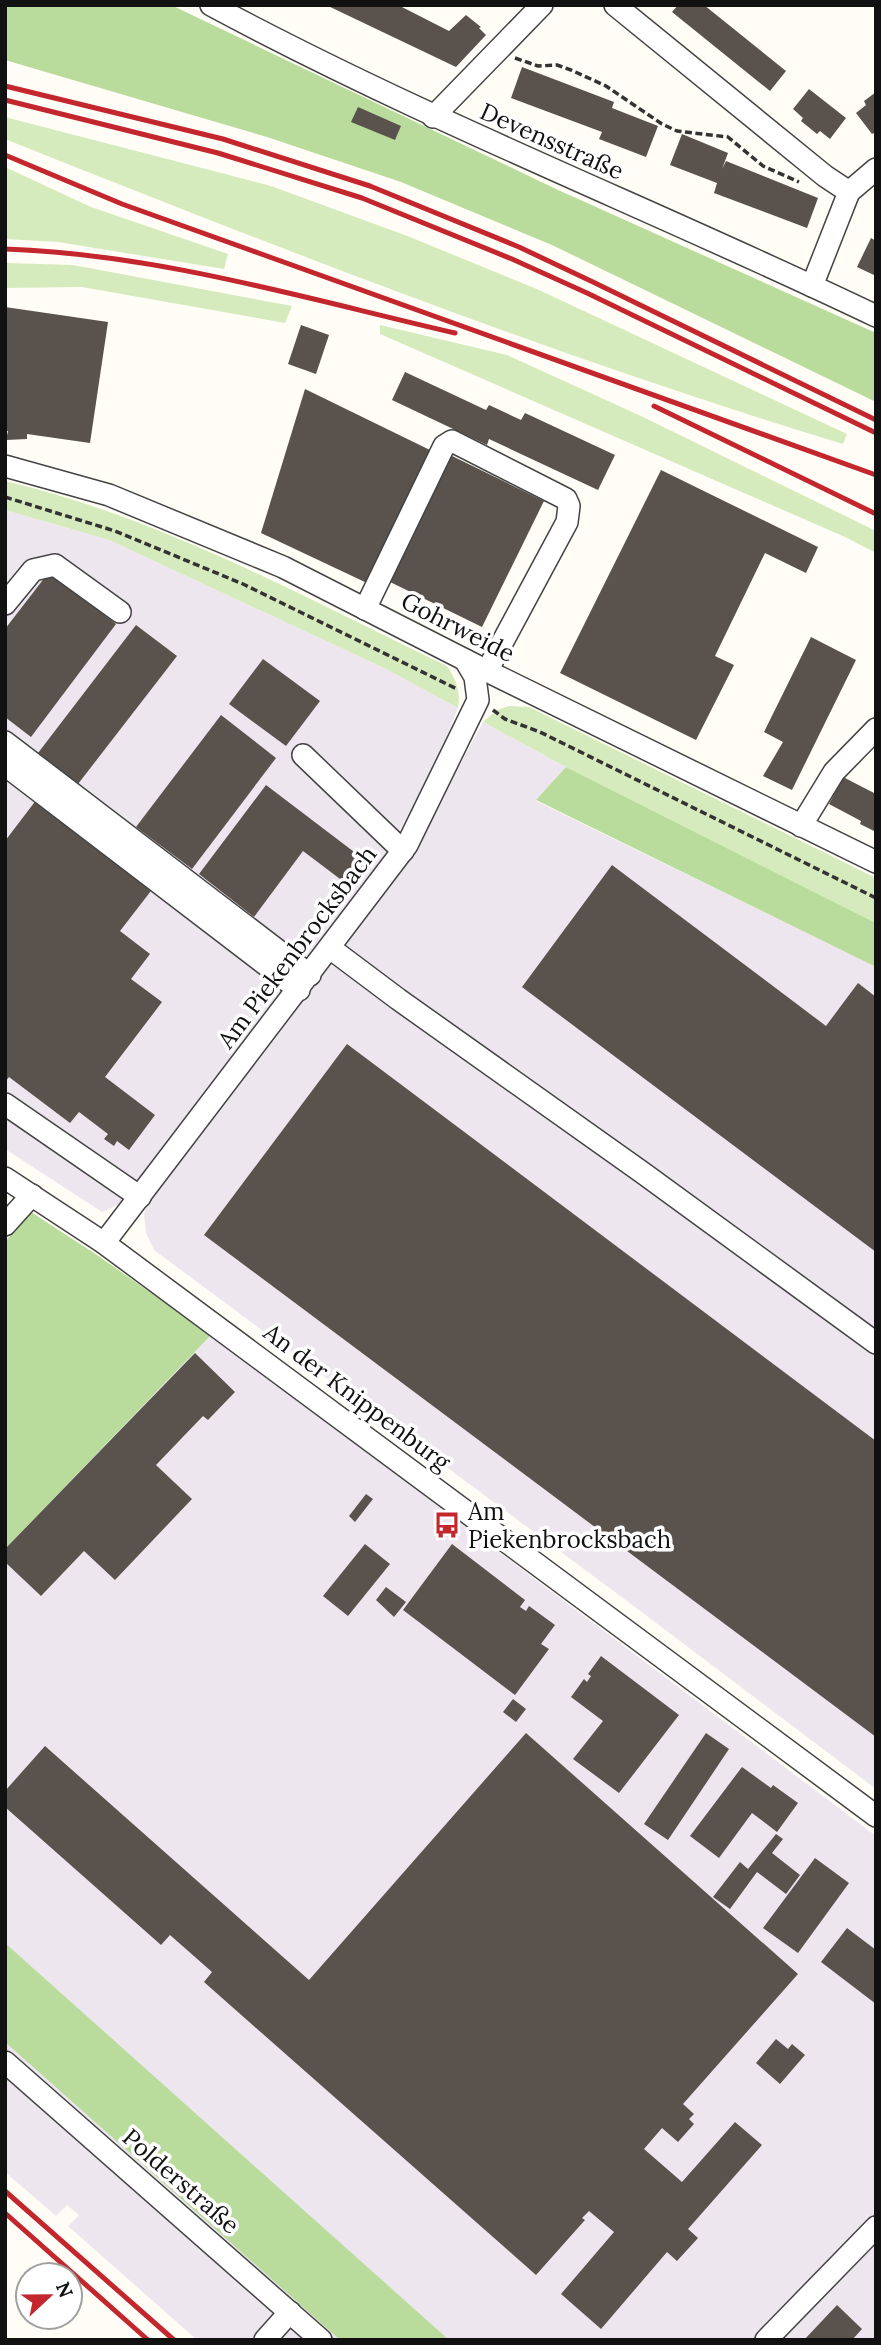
<svg xmlns="http://www.w3.org/2000/svg" width="881" height="2345" viewBox="0 0 881 2345" font-family="Lora,serif">
  <style>
    .industrial { fill: #eee6ef }
    .green { fill: #d5ebbd }
    .forest { fill: #b9dc9c }
    .building { fill: #5a524d }
    .lines { fill: none; stroke-linecap: round; stroke-linejoin: round }
    .minor-casing { stroke: #444; stroke-width: 24 }
    .path { stroke: #333; stroke-width: 3.5; stroke-dasharray: 7 3.5; stroke-linecap: butt }
    .minor { stroke: #fff; stroke-width: 21 }
    .rail { stroke: #c4262e; stroke-width: 5 }
    .labels { text-anchor: middle; dominant-baseline: central; stroke-width: 7; stroke-linejoin: round; paint-order: stroke }
    .street-label { font-size: 24px; fill: #111; stroke: #fff }
    .poi-label { font-size: 24px; fill: #111; stroke: #fff; text-anchor: start }
  </style>
  <rect width="100%" height="100%" fill="#fffdf5"/>
  <g class="industrial">
    <polygon points="5,510 109,540 384,668 458,708 436,764 385,857 120,1204 102,1212 5,1149"/>
    <polygon points="483,722 566,767 536,801 876,967 876,1789 631,1604 154,1250 146,1233 144,1214 147,1203 333,961 413,852"/>
    <polygon points="211,1335 876,1836 876,2340 197,2340 68,2226 79,2215 67,2205 56,2216 5,2172 5,1549"/>
  </g>
  <g class="green">
    <path d="M5,117L271,186L410,237L539,290L847,434L843,444C559,358 281,249 5,139Z"/>
    <polygon points="5,167 91,207 228,254 224,269 58,242 5,239"/>
    <polygon points="5,263 73,265 292,306 285,323 82,287 5,288"/>
    <polygon points="380,325 507,355 641,416 876,531 876,553 845,537 380,334"/>
    <path d="M5,481C162,518 303,597 447,666C456,679 461,692 458,708L384,668L109,540L5,510Z"/>
    <polygon points="509,706 529,707 876,878 876,923 566,767 483,722 497,710"/>
  </g>
  <g class="forest">
    <polygon points="5,5 171,5 556,189 876,333 876,402 552,245 401,182 267,137 5,60"/>
    <polygon points="566,767 876,923 876,967 536,800"/>
    <polygon points="31,1212 97,1255 211,1335 5,1549 5,1242"/>
    <polygon points="5,1943 449,2340 340,2340 5,2042"/>
  </g>
  <g class="building">
    <polygon points="326,5 398,5 449,31 466,15 481,27 479,28 486,35 456,67"/>
    <polygon points="678,5 704,5 786,71 770,91 672,12"/>
    <polygon points="522,67 614,102 612,108 658,126 646,157 599,139 602,132 511,98"/>
    <polygon points="809,89 846,118 830,139 820,131 817,134 801,121 803,118 793,109"/>
    <polygon points="876,92 876,132 872,134 856,113 866,105 864,101"/>
    <polygon points="358,107 401,126 395,140 351,122"/>
    <polygon points="682,134 728,153 722,169 726,161 818,198 807,228 714,193 717,183 670,165"/>
    <polygon points="871,238 876,241 876,276 857,267"/>
    <polygon points="5,307 108,322 90,443 27,434 27,439 6,440 8,431 5,431"/>
    <polygon points="301,325 329,335 316,374 288,364"/>
    <polygon points="405,372 486,410 489,405 521,420 525,413 615,455 598,490 489,439 487,445 392,400"/>
    <polygon points="305,389 432,451 367,583 261,533"/>
    <polygon points="448,454 544,501 482,627 386,580"/>
    <polygon points="661,470 818,547 806,573 765,553 715,656 734,665 696,740 560,673"/>
    <polygon points="49,572 116,624 31,737 5,717 5,629"/>
    <polygon points="136,625 177,656 78,784 38,753"/>
    <polygon points="811,637 856,660 792,790 763,776 783,742 764,732"/>
    <polygon points="263,659 320,701 286,746 229,704"/>
    <polygon points="221,715 276,758 192,869 136,827"/>
    <polygon points="843,777 876,794 876,832 860,824 861,821 829,804"/>
    <polygon points="266,785 366,861 348,885 303,851 254,917 199,874"/>
    <polygon points="37,799 154,887 120,931 150,954 131,979 162,1002 105,1077 155,1115 129,1150 117,1141 114,1146 104,1139 108,1134 79,1112 70,1123 9,1077 5,1082 5,841"/>
    <polygon points="612,865 826,1026 858,983 876,997 876,1252 522,987"/>
    <polygon points="347,1044 876,1441 876,1737 204,1235"/>
    <polygon points="195,1353 235,1392 208,1420 203,1416 156,1465 192,1499 115,1580 84,1551 41,1596 5,1562 5,1549"/>
    <polygon points="366,1494 373,1499 355,1522 349,1516"/>
    <polygon points="365,1544 390,1564 348,1616 323,1596"/>
    <polygon points="452,1544 525,1600 520,1607 526,1611 529,1606 555,1625 541,1644 549,1649 515,1695 403,1610"/>
    <polygon points="386,1587 406,1602 394,1617 376,1600"/>
    <polygon points="601,1656 679,1715 619,1793 573,1759 603,1721 571,1697 584,1679 587,1682 591,1676 588,1674"/>
    <polygon points="513,1699 526,1709 516,1722 503,1712"/>
    <polygon points="526,1733 798,1974 683,2104 694,2114 689,2119 694,2124 678,2142 662,2128 644,2149 682,2182 735,2122 762,2145 688,2229 698,2238 677,2261 667,2252 601,2329 561,2294 614,2232 589,2211 582,2218 585,2220 536,2275 204,1982 212,1972 170,1935 161,1945 5,1807 5,1791 45,1746 309,1980"/>
    <polygon points="706,1733 729,1749 668,1840 644,1824"/>
    <polygon points="742,1767 771,1788 773,1785 798,1803 777,1832 752,1813 719,1858 690,1836"/>
    <polygon points="776,1834 783,1839 772,1853 800,1875 786,1894 757,1872 730,1909 713,1897 740,1862 748,1869"/>
    <polygon points="815,1858 849,1883 798,1953 763,1928"/>
    <polygon points="847,1928 876,1950 876,2004 821,1962"/>
    <polygon points="776,2039 788,2049 792,2044 805,2055 780,2084 756,2063"/>
    <polygon points="837,2305 862,2329 852,2340 804,2340"/>
  </g>
  <g class="lines">
    <g class="minor-casing">
      <g id="minor">
        <path d="M211,5C427,121 655,210 876,316"/>
        <polyline points="615,5 825,176 849,192"/>
        <polyline points="433,117 542,5"/>
        <polyline points="812,286 849,192 876,169"/>
        <polyline points="5,466 109,495 283,567 487,671 876,862"/>
        <polyline points="5,604 33,570 55,565 120,612"/>
        <polyline points="365,609 444,446 452,441 566,499 569,506 567,522 487,671"/>
        <polyline points="5,742 310,975"/>
        <polyline points="303,755 403,851"/>
        <polyline points="5,765 299,990"/>
        <polyline points="801,826 834,772 876,729"/>
        <polyline points="330,948 398,999 643,1173 876,1343"/>
        <polyline points="5,1104 140,1197"/>
        <polyline points="5,1178 104,1243 876,1816"/>
        <polyline points="5,1225 32,1195"/>
        <polyline points="104,1243 407,845 478,700 475,677 465,660"/>
        <polyline points="5,2062 321,2340"/>
        <polyline points="265,2340 290,2312"/>
        <polyline points="766,2340 876,2227"/>
      </g>
    </g>
    <g class="path">
      <polyline points="515,58 538,66 557,65 571,70 606,86 662,124 677,131 728,137 763,166 799,182"/>
      <polyline points="5,497 115,531 243,584 457,689"/>
      <polyline points="493,710 505,719 540,732 876,898"/>
    </g>
    <use href="#minor" class="minor"/>
    <g class="rail">
      <polyline points="5,86 223,139 370,186 519,247 593,282 876,420"/>
      <polyline points="5,100 218,153 362,198 512,259 587,293 876,433"/>
      <polyline points="5,155 122,204 876,475"/>
      <path d="M5,249C158,254 307,299 455,333"/>
      <polyline points="654,406 876,514"/>
      <polyline points="5,2191 174,2340"/>
      <polyline points="5,2213 148,2340"/>
    </g>
  </g>
  <defs>
    <g id="bus-bare" transform="scale(2.1)"><path d="M-5-6H5V4H4V6H2V4H-2V6H-4V4H-5ZM-3.5-4V0h7V-4ZM-3.5 1.2v1.5H-2V1.2ZM2 1.2v1.5H3.5V1.2Z" fill="#c4262e" stroke="#fff" stroke-width="2.5" paint-order="stroke"/></g>
  </defs>
  <g fill-rule="evenodd">
    <use href="#bus-bare" x="447" y="1525"/>
  </g>
  <g class="labels">
    <g class="street-label">
      <text transform="translate(552 141) rotate(24)">Devensstraße</text>
      <text transform="translate(458 627) rotate(27)">Gohrweide</text>
      <text transform="translate(297 947) rotate(-53)">Am Piekenbrocksbach</text>
      <text transform="translate(357 1397) rotate(37)">An der Knippenburg</text>
      <text transform="translate(181 2181) rotate(41)">Polderstraße</text>
    </g>
    <g class="poi-label">
      <text x="468" y="1511">Am<tspan x="468" dy="28">Piekenbrocksbach</tspan></text>
    </g>
  </g>
  <rect width="881" height="2345" fill="none" stroke="#111111" stroke-width="14"/>
  <g transform="translate(49 2296) rotate(68)"><circle r="33" fill="#ffffff" stroke="#a0a0a0" stroke-width="2"/>
  <path d="M0-5L12 26L0 18L-12 26Z" fill="#c4262e"/>
  <text y="-10" font-size="19" font-weight="bold" text-anchor="middle" fill="#111111">N</text>
  </g>
</svg>
